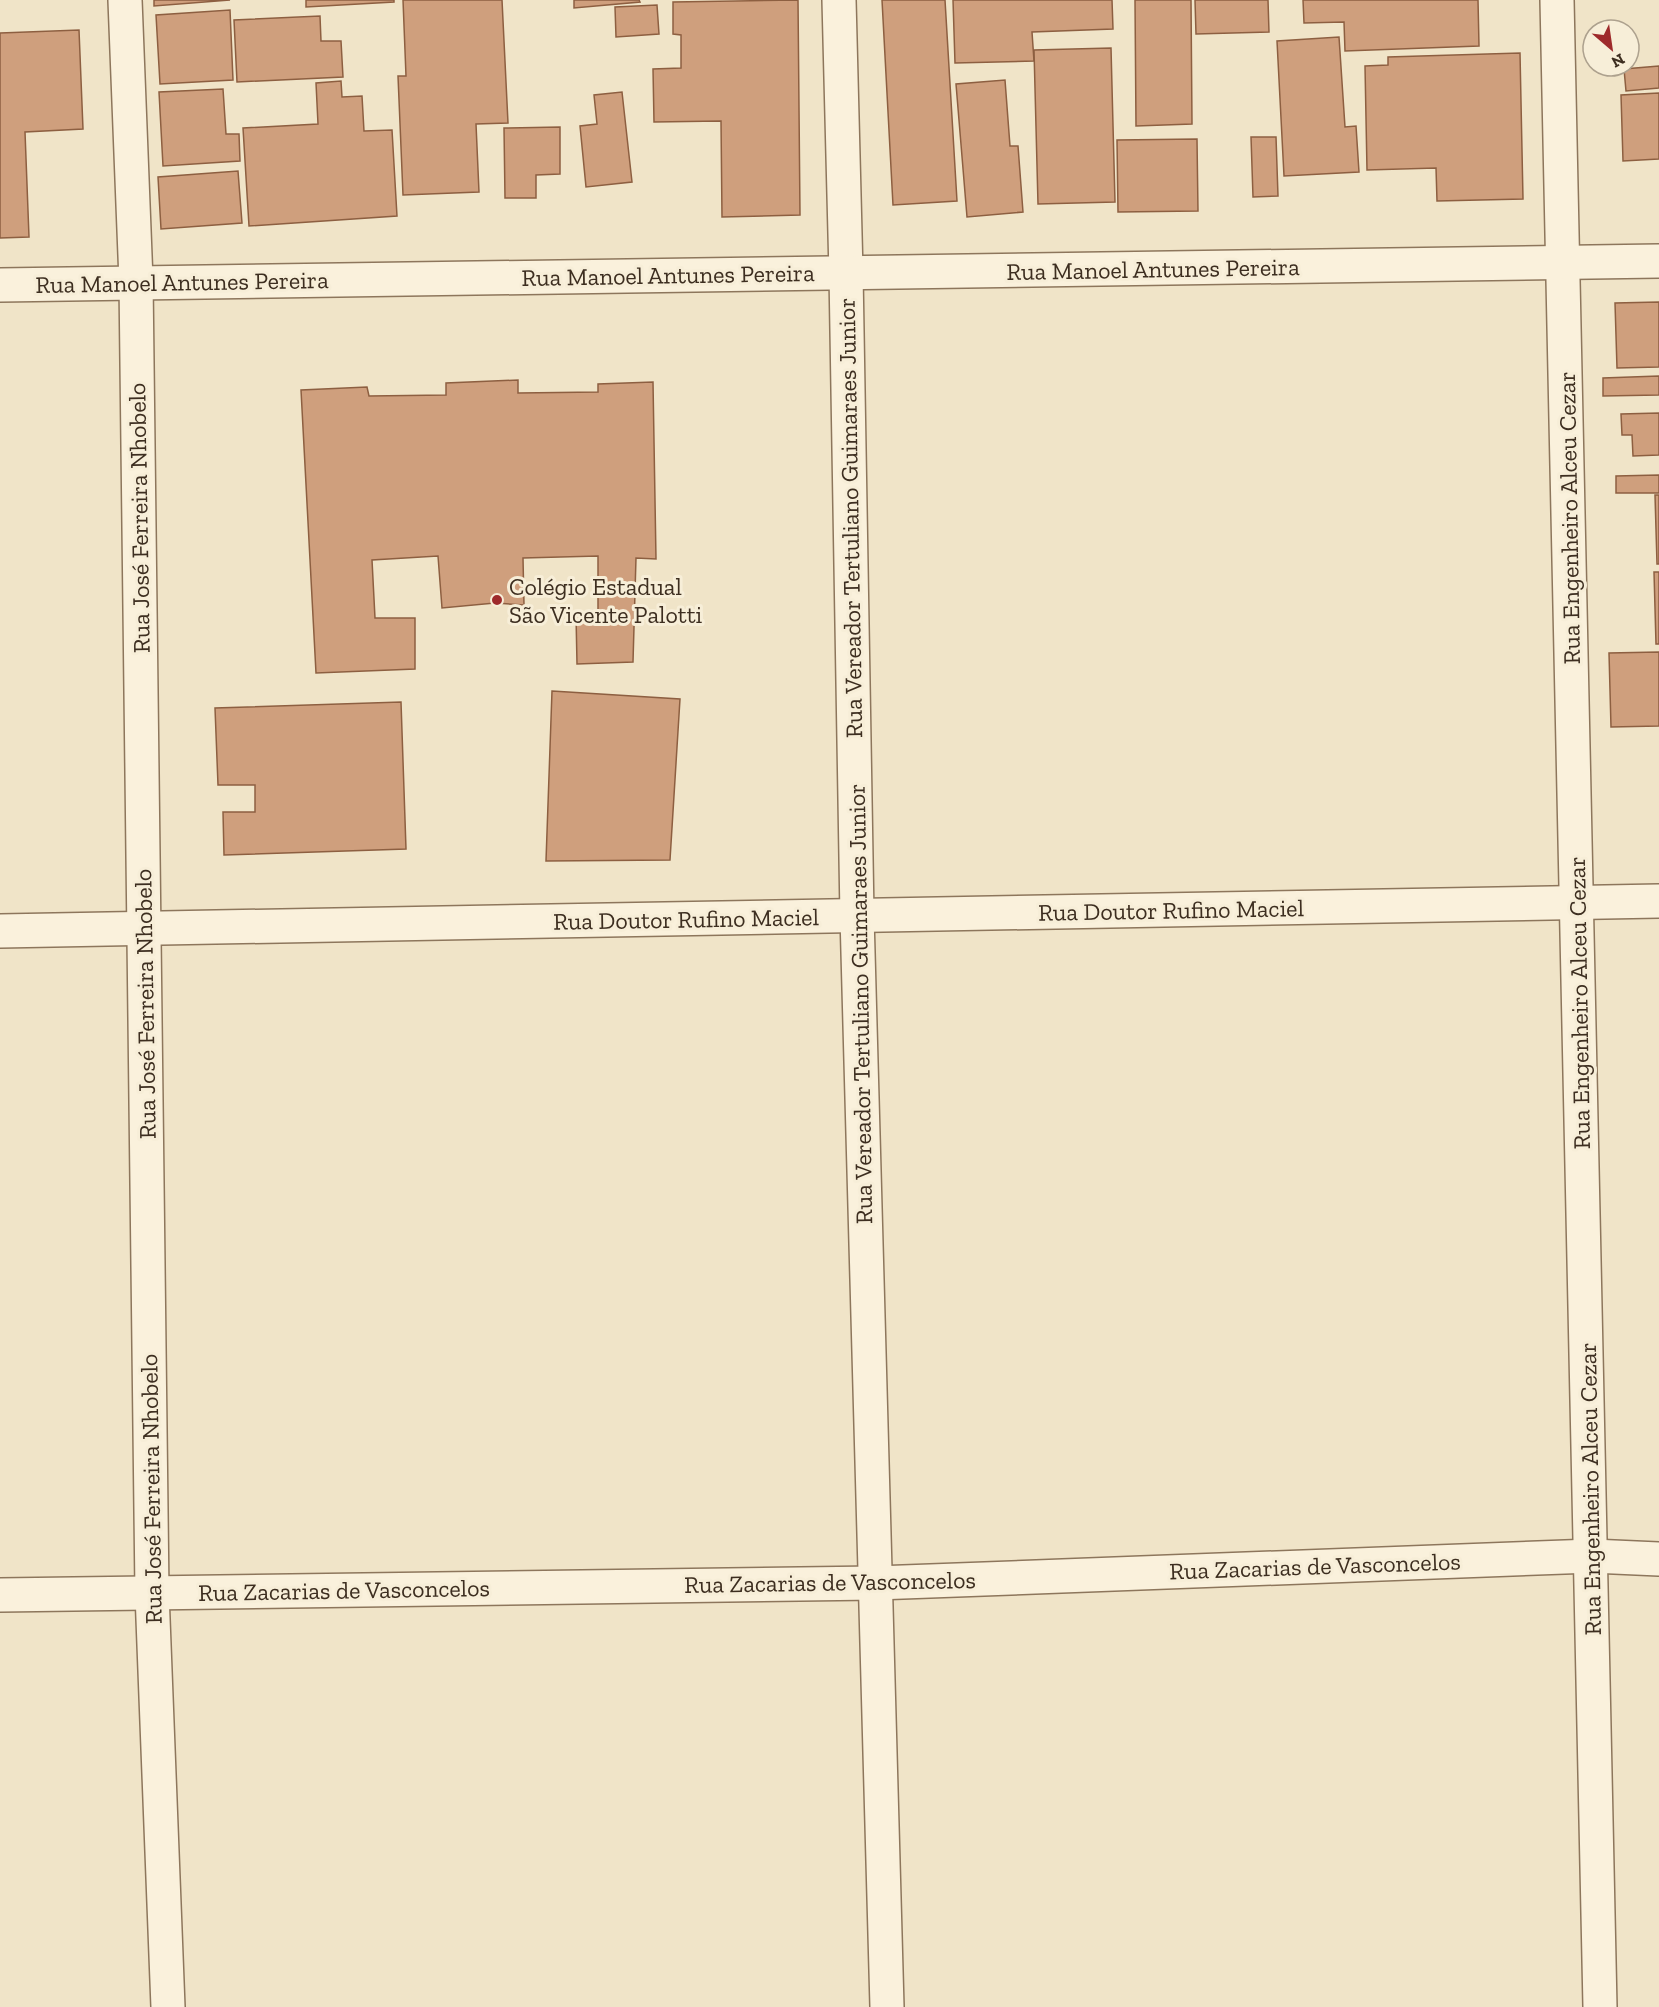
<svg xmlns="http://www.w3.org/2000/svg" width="1659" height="2007" viewBox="0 0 1659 2007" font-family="'Zilla Slab',serif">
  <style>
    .building { fill: #cf9f7d; stroke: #8d5f41; stroke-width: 1.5 }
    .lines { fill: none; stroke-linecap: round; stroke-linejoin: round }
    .minor-casing { stroke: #8d765c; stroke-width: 36 }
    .minor { stroke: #faf1dc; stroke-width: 33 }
    .poi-dot { fill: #9e2a2b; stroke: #f7eed8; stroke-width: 2 }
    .labels { text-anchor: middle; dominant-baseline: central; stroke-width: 6; stroke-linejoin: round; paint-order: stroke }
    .street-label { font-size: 24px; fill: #3d2e20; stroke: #f7eed8 }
    .poi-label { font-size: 24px; fill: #3d2e20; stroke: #f7eed8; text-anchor: start }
  </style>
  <rect width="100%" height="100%" fill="#f0e4c8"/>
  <g class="building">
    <polygon points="154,0 230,0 154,6"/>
    <polygon points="306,0 394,0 394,2 306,7"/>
    <polygon points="403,0 502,0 508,123 476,124 479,192 403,195 398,76 406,76"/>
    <polygon points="574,0 639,0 640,2 574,8"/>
    <polygon points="798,0 800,215 722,217 721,121 654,122 653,69 681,68 681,35 673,34 673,2"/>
    <polygon points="882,0 945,0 957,201 893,205"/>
    <polygon points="953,0 1112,0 1113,29 1032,32 1034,61 955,63"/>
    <polygon points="1135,0 1191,0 1192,124 1136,126"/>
    <polygon points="1195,0 1268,0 1269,32 1196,34"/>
    <polygon points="1303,0 1478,0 1479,46 1345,51 1344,22 1304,23"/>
    <polygon points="657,5 659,34 616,37 615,7"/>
    <polygon points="230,10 233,80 160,84 156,15"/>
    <polygon points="320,16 321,41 341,41 343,77 237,82 234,20"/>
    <polygon points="79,30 83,129 25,132 29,237 0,238 0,33"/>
    <polygon points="1339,37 1345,127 1356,126 1359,172 1284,176 1277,41"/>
    <polygon points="1111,48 1115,202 1038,204 1034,50"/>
    <polygon points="1520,53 1523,199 1437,201 1436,168 1367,170 1365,66 1388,65 1388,57"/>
    <polygon points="1659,66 1659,88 1626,91 1624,69"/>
    <polygon points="1005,80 1010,146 1018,146 1023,212 967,217 956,84"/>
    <polygon points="341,81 342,97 362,96 364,131 392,130 397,216 249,226 243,128 318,124 316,83"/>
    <polygon points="223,89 226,134 239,134 240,161 163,166 159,92"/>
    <polygon points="622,92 632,182 586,187 580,126 597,124 594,95"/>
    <polygon points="1659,93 1659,159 1623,161 1621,95"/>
    <polygon points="560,127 560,174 536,175 536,198 505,198 504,128"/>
    <polygon points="1251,137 1276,137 1278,196 1253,197"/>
    <polygon points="1197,139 1198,211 1118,212 1117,140"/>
    <polygon points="238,171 242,223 161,229 158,177"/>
    <polygon points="1659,302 1659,367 1617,368 1615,303"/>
    <polygon points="1659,376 1659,395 1603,396 1603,378"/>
    <polygon points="518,380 518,393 598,392 598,384 653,382 656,559 636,558 633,662 577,664 576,615 598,616 598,556 523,558 524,605 495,603 442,608 438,556 372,560 375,618 415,618 415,669 316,673 301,390 367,387 369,396 446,395 446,383"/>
    <polygon points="1659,413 1659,455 1633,456 1632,435 1622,435 1621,414"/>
    <polygon points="1659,475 1659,493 1616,493 1616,476"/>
    <polygon points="1655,495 1659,495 1659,564 1657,564"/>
    <polygon points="1654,572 1659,572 1659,644 1656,644"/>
    <polygon points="1659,652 1659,726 1611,727 1609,653"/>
    <polygon points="552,691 680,699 670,860 546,861"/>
    <polygon points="401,702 406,849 224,855 223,812 255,812 255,785 218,785 215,708"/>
  </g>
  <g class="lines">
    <g class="minor-casing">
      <g id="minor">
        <polyline points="125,0 136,281 152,1593 168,2007"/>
        <polyline points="839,0 846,273 857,916 887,2007"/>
        <polyline points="1557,0 1600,2007"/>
        <polyline points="0,285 1659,261"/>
        <polyline points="0,931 1659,901"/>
        <polyline points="0,1595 876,1583 1592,1556 1659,1559"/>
      </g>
    </g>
    <use href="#minor" class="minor"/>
  </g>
  <circle class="poi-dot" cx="497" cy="600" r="6"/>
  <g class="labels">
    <g class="street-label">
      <text transform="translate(1153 269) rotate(-1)">Rua Manoel Antunes Pereira</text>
      <text transform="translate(668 275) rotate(-1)">Rua Manoel Antunes Pereira</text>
      <text transform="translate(182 282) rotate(-1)">Rua Manoel Antunes Pereira</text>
      <text transform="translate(139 518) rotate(-91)">Rua José Ferreira Nhobelo</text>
      <text transform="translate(850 518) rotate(-91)">Rua Vereador Tertuliano Guimaraes Junior</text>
      <text transform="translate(1569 518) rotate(-91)">Rua Engenheiro Alceu Cezar</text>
      <text transform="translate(1171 910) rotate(-1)">Rua Doutor Rufino Maciel</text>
      <text transform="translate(686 919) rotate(-1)">Rua Doutor Rufino Maciel</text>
      <text transform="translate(1579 1003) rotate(-91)">Rua Engenheiro Alceu Cezar</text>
      <text transform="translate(145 1004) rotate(-91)">Rua José Ferreira Nhobelo</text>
      <text transform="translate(860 1004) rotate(-91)">Rua Vereador Tertuliano Guimaraes Junior</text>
      <text transform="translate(151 1489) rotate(-91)">Rua José Ferreira Nhobelo</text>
      <text transform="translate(1590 1489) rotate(-91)">Rua Engenheiro Alceu Cezar</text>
      <text transform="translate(1315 1566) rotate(-2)">Rua Zacarias de Vasconcelos</text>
      <text transform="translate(830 1582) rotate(-1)">Rua Zacarias de Vasconcelos</text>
      <text transform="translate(344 1590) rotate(-1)">Rua Zacarias de Vasconcelos</text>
    </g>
    <g class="poi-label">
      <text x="509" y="586">Colégio Estadual<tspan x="509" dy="28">São Vicente Palotti</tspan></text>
    </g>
  </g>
  <g transform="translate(1611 48) rotate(151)"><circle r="28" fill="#f7eed8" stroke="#ada18e" stroke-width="1.5"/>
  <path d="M0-4.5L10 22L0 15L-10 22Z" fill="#9e2a2b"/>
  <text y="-9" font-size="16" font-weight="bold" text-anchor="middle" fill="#3d2e20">N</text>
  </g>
</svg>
